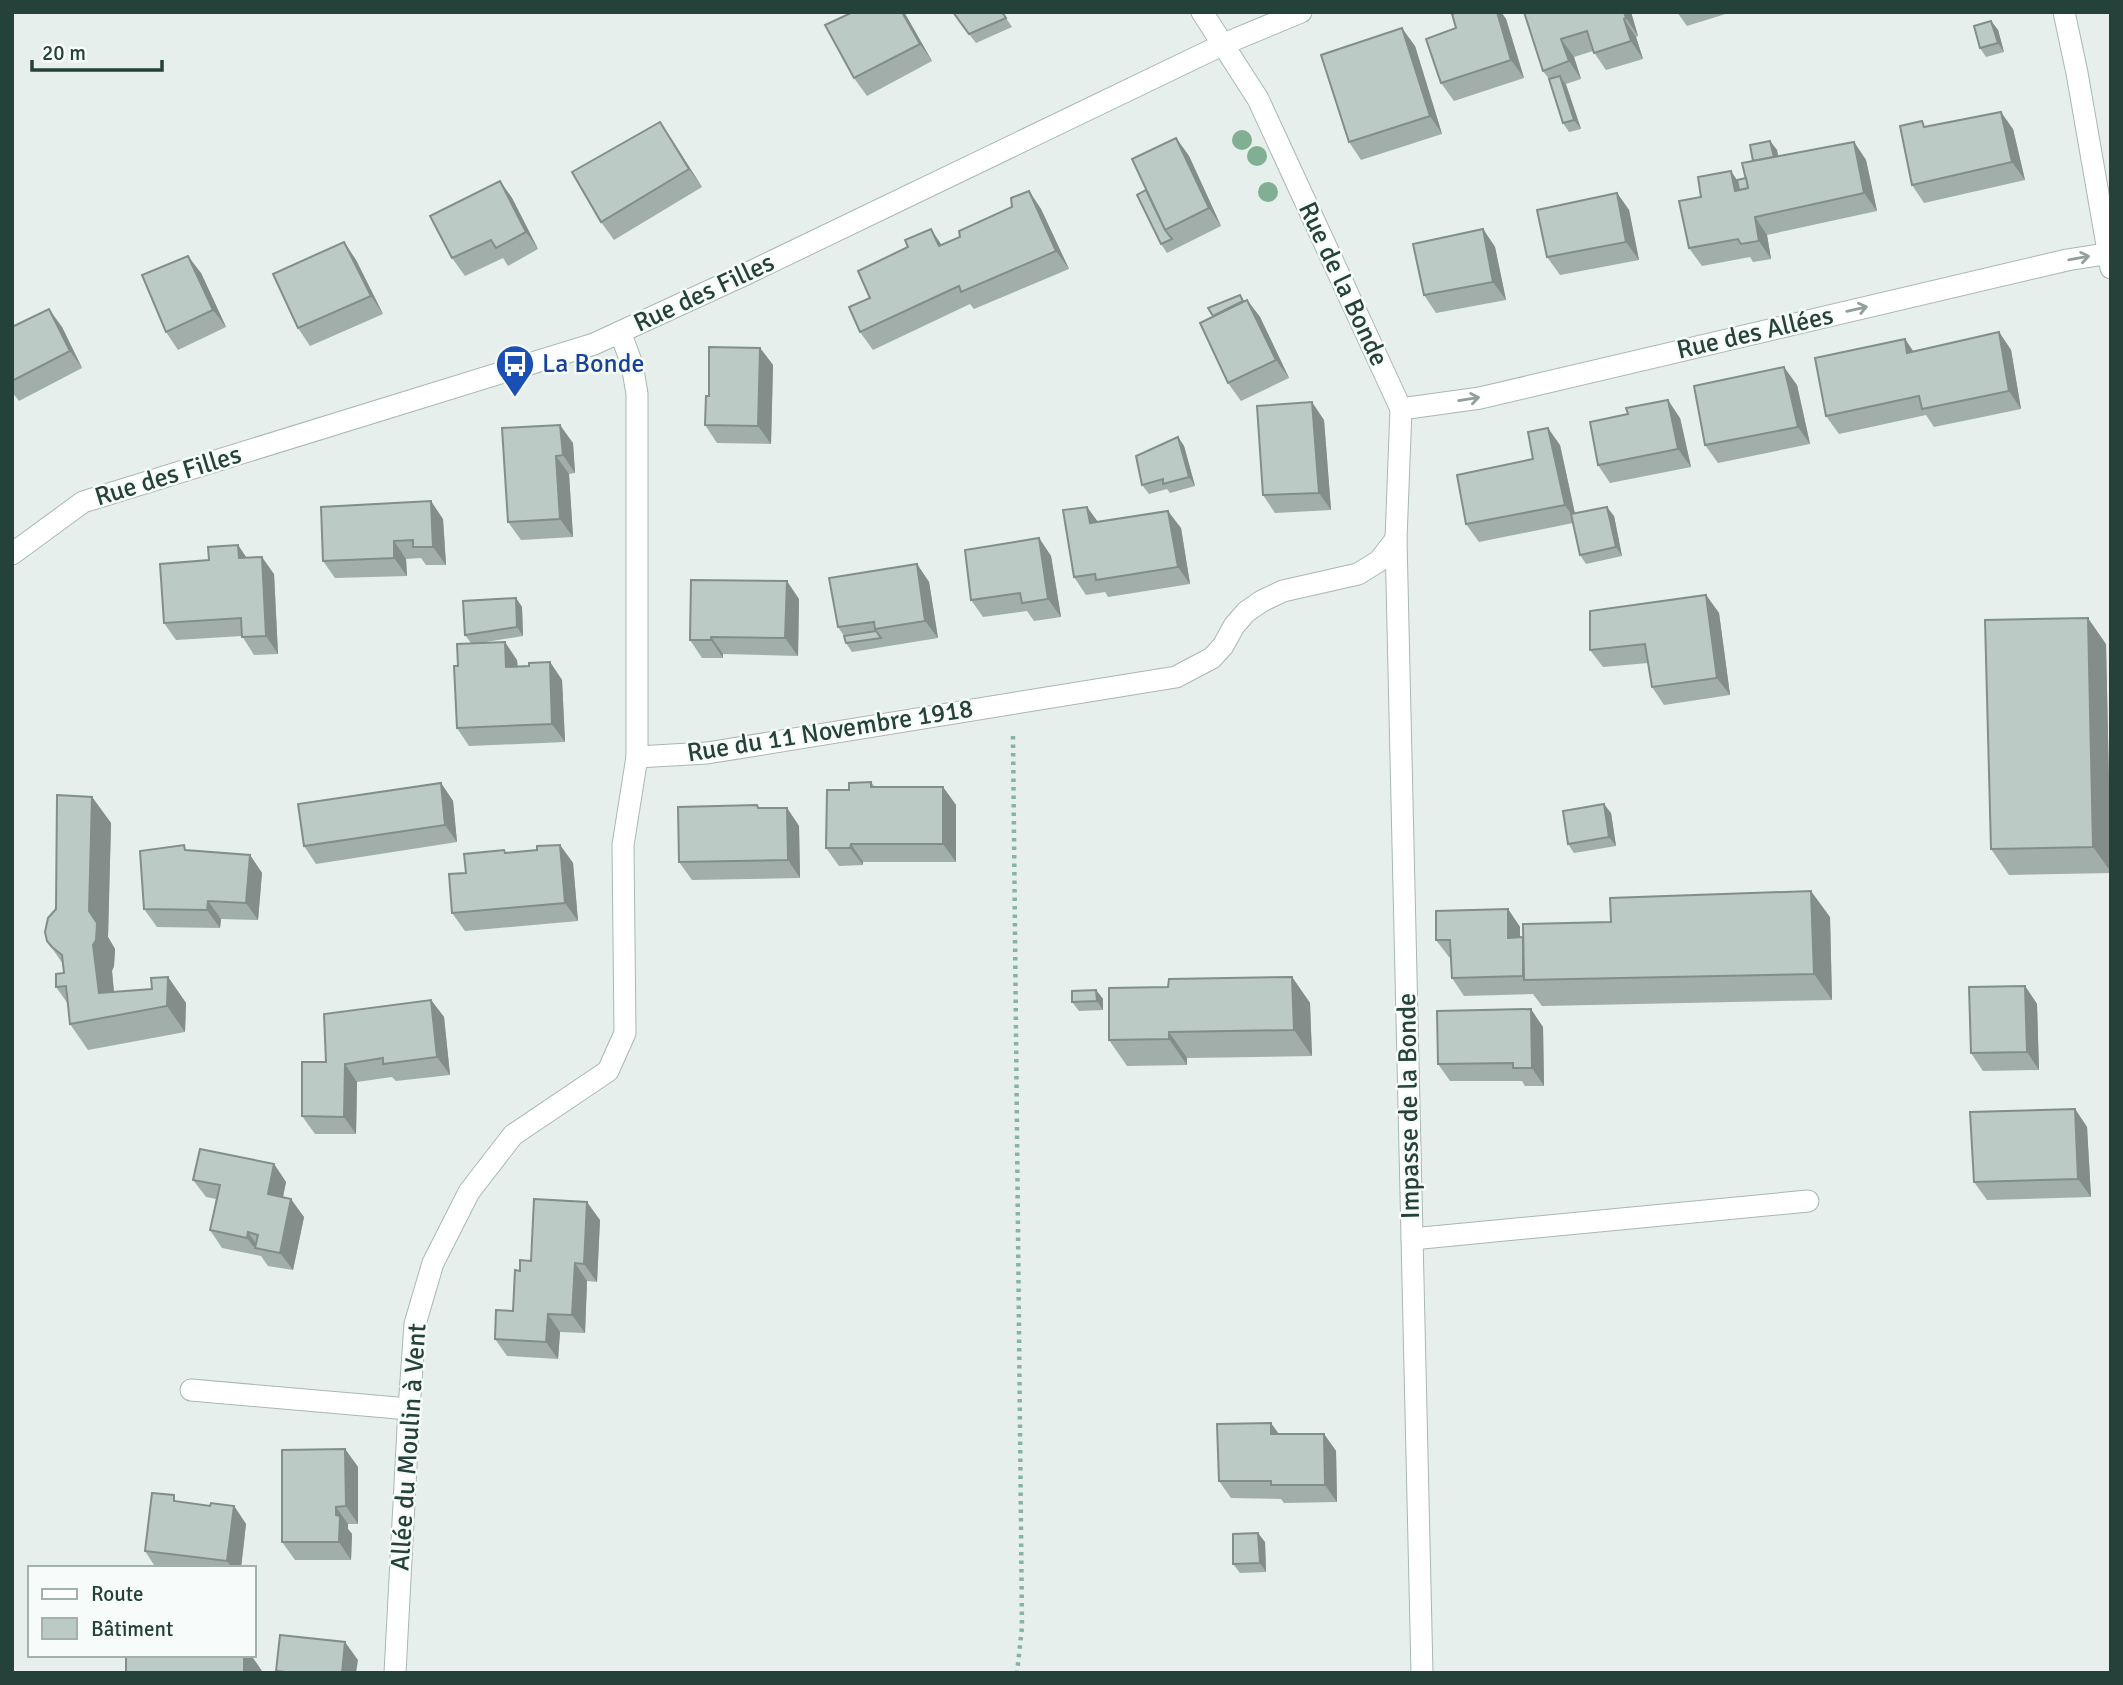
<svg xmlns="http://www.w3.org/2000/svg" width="2123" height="1685" viewBox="0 0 2123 1685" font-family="Signika,sans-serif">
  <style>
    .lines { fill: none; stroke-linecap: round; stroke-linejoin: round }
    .service-casing { stroke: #a8b8b2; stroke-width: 23 }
    .minor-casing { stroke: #a8b8b2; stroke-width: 23 }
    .path { stroke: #86b3a5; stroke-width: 4.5; stroke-dasharray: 3.5 5; stroke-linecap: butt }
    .service { stroke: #fff; stroke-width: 21 }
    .minor { stroke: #fff; stroke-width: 21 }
    .tree { fill: #80af93 }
    .wall { fill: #a1aea9 }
    .shaded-wall { fill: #838d89 }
    .building { fill: #bbcac4; stroke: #838d89; stroke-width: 2 }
    .oneway { stroke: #92a09c }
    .labels { text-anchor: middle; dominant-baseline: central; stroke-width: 5; stroke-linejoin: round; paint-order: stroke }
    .street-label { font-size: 26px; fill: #24423a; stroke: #f7fbf9 }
    .transit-label { font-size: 26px; fill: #164399; stroke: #f7fbf9; text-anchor: start }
  </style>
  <rect width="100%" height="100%" fill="#e6efeb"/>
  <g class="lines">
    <g class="service-casing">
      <polyline id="service" points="1412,1239 1808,1201"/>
    </g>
    <g class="minor-casing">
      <g id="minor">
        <polyline points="1202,12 1258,99 1401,409 1396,539 1422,1673"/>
        <polyline points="2064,12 2077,73 2111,268"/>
        <polyline points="620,332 632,364 637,394 637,757 707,753 1176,677 1212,658 1223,646 1234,626 1246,612 1262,601 1283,591 1358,574 1379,561 1396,539"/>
        <polyline points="1401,409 1480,398 2067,260 2111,253"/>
        <polyline points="12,554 83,502 594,344 744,275 1224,44 1301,12"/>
        <polyline points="191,1390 409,1409"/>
        <polyline points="395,1673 409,1409 415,1324 433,1263 469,1192 513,1135 608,1071 625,1033 623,845 637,757"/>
      </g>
    </g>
    <polyline class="path" points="1013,736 1022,1627 1017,1673"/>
    <use href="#service" class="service"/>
    <use href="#minor" class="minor"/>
  </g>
  <g class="tree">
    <circle cx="1242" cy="140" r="10"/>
    <circle cx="1257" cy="156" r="10"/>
    <circle cx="1268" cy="192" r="10"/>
  </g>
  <g class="wall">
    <polygon points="853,12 904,12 932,61 867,96 854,78"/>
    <polygon points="952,12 1002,12 1012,27 976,43"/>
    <polygon points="1458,12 1501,12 1506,19 1524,78 1454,101 1441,83 1456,28"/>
    <polygon points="1524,12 1631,12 1638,36 1636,37 1643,59 1606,70 1593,51 1574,57 1581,79 1566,84 1581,129 1569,132 1563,123 1549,79 1543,71"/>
    <polygon points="1677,12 1732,12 1687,26"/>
    <polygon points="1991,21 1998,30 2004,52 1986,57 1980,48"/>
    <polygon points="1415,46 1442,134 1361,160 1349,142"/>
    <polygon points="1926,127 2013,129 2025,180 1924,203 1912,185"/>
    <polygon points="1176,138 1189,156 1221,226 1167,253 1161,244 1146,190"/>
    <polygon points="672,140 702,187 614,240 601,222"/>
    <polygon points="1770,141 1777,150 1778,156 1854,142 1866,160 1877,211 1767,235 1771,259 1753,262 1750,257 1702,266 1689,248 1701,197 1737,180 1746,178 1753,161"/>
    <polygon points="500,181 512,198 538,249 508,266 503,258 465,276 452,258"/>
    <polygon points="1029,191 1041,209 1069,269 974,309 970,304 873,350 860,332 870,298 942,245 960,237 1012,207"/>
    <polygon points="1617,193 1629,210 1639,260 1560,275 1547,257"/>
    <polygon points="1483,229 1495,247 1506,300 1436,313 1424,295"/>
    <polygon points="344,242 356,260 383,314 310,346 298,328"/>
    <polygon points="201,273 226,327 178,350 166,332"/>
    <polygon points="1240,295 1244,301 1247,300 1260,317 1289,378 1241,401 1228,383 1213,316"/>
    <polygon points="12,327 62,327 82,368 19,401 12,392"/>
    <polygon points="1999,332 2011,350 2021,409 1934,427 1926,415 1839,434 1826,416 1905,339 1913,351"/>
    <polygon points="760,348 773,365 771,444 717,443 705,425 709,396"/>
    <polygon points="1797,385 1810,444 1718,463 1705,445"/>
    <polygon points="1628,414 1680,418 1691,467 1610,483 1598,465"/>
    <polygon points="1324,420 1331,510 1275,513 1263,495"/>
    <polygon points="502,428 573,443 575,473 569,474 573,537 521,540 508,522"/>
    <polygon points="1178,437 1184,446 1195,486 1170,493 1167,489 1149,494 1142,485"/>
    <polygon points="1560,445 1575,514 1614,516 1622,556 1586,564 1580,555 1573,523 1479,542 1466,524 1533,459"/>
    <polygon points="1087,507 1098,522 1181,528 1190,584 1108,597 1105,592 1086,595 1074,577"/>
    <polygon points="443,519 446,565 426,565 421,558 406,559 407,576 335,578 323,561"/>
    <polygon points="1039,538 1051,556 1061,617 1034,621 1027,611 983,617 971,600"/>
    <polygon points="238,545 246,557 274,574 278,654 254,655 242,636 176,640 164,623 209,560"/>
    <polygon points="917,564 929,582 938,638 852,652 846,643 844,636 838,627"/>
    <polygon points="1706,595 1719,613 1730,695 1664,705 1652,687 1648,663 1603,667 1590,650"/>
    <polygon points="516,598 522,607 523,636 480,643 517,660 518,667 529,666 550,662 562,680 565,742 469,746 457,728 458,666 471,643 465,635"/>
    <polygon points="799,599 798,656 723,654 723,658 702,658 690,640"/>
    <polygon points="2106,644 2111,873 2009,875 1991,849"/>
    <polygon points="871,782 875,787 943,787 956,805 956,862 863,862 863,865 839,866 826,848 849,790"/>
    <polygon points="441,783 453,801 457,842 316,864 304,846"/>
    <polygon points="92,797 111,823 108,937 115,949 114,966 112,971 114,992 152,989 168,977 186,1003 185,1032 88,1050 70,1024 68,1004 56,987 64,973 63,964 47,941"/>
    <polygon points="757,805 760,808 787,808 799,826 800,878 692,880 679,862"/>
    <polygon points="1611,813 1616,846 1574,853 1568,844"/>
    <polygon points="560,845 573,863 578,921 465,931 452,913 466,873 504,850 506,853 537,850"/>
    <polygon points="188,850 250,855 262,873 258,920 221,919 220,928 157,927 144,909"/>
    <polygon points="1508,909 1520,927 1520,937 1830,917 1832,1000 1542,1006 1533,994 1464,996 1452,978 1451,958 1449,957 1436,940"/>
    <polygon points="1292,977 1310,1003 1312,1056 1187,1058 1187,1065 1127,1066 1109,1040 1168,987"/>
    <polygon points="2025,986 2037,1004 2039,1070 1983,1071 1971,1053"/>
    <polygon points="1096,990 1103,999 1103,1010 1079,1011 1072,1002"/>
    <polygon points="431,1000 444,1017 450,1075 396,1081 392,1077 357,1082 356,1134 315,1134 302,1116 326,1062"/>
    <polygon points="1543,1027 1544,1086 1525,1086 1522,1081 1450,1081 1438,1064"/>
    <polygon points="2075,1109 2087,1127 2091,1197 1987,1200 1974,1182"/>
    <polygon points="274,1164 286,1182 283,1197 304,1217 293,1270 268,1266 261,1256 222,1248 210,1230 216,1199 206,1197 193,1180"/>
    <polygon points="600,1220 597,1282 587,1281 585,1333 560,1332 558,1359 507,1356 495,1339 513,1311 520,1271 531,1261"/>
    <polygon points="1279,1434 1324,1434 1336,1451 1337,1502 1284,1503 1281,1499 1231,1498 1219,1481"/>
    <polygon points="345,1449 358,1467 358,1524 348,1524 348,1529 352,1534 351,1560 295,1560 282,1542"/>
    <polygon points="179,1502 210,1506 234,1506 246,1524 241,1568 156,1568 145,1551"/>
    <polygon points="1265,1542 1266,1572 1240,1573 1233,1564"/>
  </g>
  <g class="shaded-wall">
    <polygon points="902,12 904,12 932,61 920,44"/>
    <polygon points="1497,12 1501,12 1506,19 1524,78 1511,60"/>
    <polygon points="1624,12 1631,12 1638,36 1626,18"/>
    <polygon points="1624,19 1636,37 1643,59 1631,41"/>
    <polygon points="1991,21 1998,30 2004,52 1998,43"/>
    <polygon points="1402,28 1415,46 1442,134 1430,116"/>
    <polygon points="1561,39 1574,57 1581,79 1569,61"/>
    <polygon points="1560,76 1566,85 1581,129 1574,120"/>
    <polygon points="2001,112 2013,129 2025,180 2012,162"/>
    <polygon points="660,122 672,140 702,187 689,169"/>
    <polygon points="1176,138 1189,156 1221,226 1209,208"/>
    <polygon points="1770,141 1777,150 1782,175 1776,166"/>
    <polygon points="1854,142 1866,160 1877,211 1864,193"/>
    <polygon points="1731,171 1743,189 1735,191"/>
    <polygon points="500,181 512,198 538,249 526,232"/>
    <polygon points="1029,191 1041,209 1069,269 1056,251"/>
    <polygon points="1617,193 1629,210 1639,260 1626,242"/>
    <polygon points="1755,217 1767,235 1771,259 1759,241"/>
    <polygon points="931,229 943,247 939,246"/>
    <polygon points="1483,229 1495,247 1506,300 1493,282"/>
    <polygon points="344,242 356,260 383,314 371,296"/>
    <polygon points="188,256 201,273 226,327 213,310"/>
    <polygon points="1247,300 1260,317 1289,378 1276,360"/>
    <polygon points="49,309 62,327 82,368 70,351"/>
    <polygon points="1999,332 2011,350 2021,409 2009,391"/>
    <polygon points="1905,339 1917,357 1907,353"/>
    <polygon points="760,348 773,365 771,444 758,426"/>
    <polygon points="1784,367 1797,385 1810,444 1798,427"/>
    <polygon points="1668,400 1680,418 1691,467 1678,449"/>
    <polygon points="1312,402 1324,420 1331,510 1319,493"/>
    <polygon points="560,425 573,443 575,473 563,455"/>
    <polygon points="1548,428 1560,445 1577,523 1565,505"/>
    <polygon points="1178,437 1184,446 1195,486 1189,477"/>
    <polygon points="556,456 569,474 573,537 560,519"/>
    <polygon points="431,501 443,519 446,565 433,547"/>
    <polygon points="1087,507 1100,525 1090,523"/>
    <polygon points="1607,507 1614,516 1622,556 1616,547"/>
    <polygon points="1168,511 1181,528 1190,584 1178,567"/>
    <polygon points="1039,538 1051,556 1061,617 1048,599"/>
    <polygon points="394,541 406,559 407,576 394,558"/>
    <polygon points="238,545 250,563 239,558"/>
    <polygon points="262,557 274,574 278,654 266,636"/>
    <polygon points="917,564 929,582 938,638 925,621"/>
    <polygon points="787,581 799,599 798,656 785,638"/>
    <polygon points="1706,595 1719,613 1730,695 1717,678"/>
    <polygon points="516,598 522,607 523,636 517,627"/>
    <polygon points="2088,618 2106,644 2111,872 2093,847"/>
    <polygon points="711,637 723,654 723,658 711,640"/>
    <polygon points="505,642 517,660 518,685 506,667"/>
    <polygon points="550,662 562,680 565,742 552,724"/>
    <polygon points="441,783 453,801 457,842 445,825"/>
    <polygon points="943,787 956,805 956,862 943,844"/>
    <polygon points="92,797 111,823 108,937 115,949 114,966 112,971 116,1015 99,993 89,911"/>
    <polygon points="1604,804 1611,813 1616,846 1609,837"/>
    <polygon points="787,808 799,826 800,878 788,860"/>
    <polygon points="851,844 863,862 863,865 850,848"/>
    <polygon points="560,845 573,863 578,921 565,903"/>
    <polygon points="250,855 262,873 258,920 246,903"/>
    <polygon points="1811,891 1830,917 1832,1000 1814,974"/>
    <polygon points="208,901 221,919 220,928 207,910"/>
    <polygon points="1508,909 1520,927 1520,956 1508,938"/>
    <polygon points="168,977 186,1003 185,1032 167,1006"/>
    <polygon points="1292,977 1310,1003 1312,1056 1294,1030"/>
    <polygon points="2025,986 2037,1004 2039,1070 2027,1052"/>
    <polygon points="1096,990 1103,999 1103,1010 1097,1001"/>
    <polygon points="431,1000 444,1017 450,1075 437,1057"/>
    <polygon points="1531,1009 1543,1027 1544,1086 1532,1068"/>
    <polygon points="1169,1032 1187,1058 1187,1065 1169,1039"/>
    <polygon points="345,1064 357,1082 356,1134 344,1117"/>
    <polygon points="2075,1109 2087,1127 2091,1197 2078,1179"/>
    <polygon points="274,1164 286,1182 280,1211 268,1194"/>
    <polygon points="291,1199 304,1217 293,1270 280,1253"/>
    <polygon points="587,1202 600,1220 597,1282 584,1264"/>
    <polygon points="248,1232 259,1248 253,1246 247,1238"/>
    <polygon points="575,1263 587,1281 585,1333 572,1315"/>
    <polygon points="548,1314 560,1332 558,1359 546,1342"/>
    <polygon points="1271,1423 1284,1441 1271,1434"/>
    <polygon points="1324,1434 1336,1451 1337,1502 1325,1485"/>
    <polygon points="345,1449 358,1467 358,1524 346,1506"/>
    <polygon points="234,1506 246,1524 241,1568 232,1568 227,1561"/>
    <polygon points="336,1507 348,1524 348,1529 352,1534 351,1560 339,1542"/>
    <polygon points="1258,1533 1265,1542 1266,1572 1260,1563"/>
    <polygon points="345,1642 358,1660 356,1673 342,1673"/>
    <polygon points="244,1655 251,1655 262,1671 262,1673 244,1673"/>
  </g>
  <g class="building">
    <polygon points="853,12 902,12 920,44 854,78 825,25"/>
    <polygon points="953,12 1002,12 1006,18 969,34"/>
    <polygon points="1458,12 1497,12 1511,60 1441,83 1426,39 1456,28 1452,14"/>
    <polygon points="1524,12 1624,12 1626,18 1624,19 1631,41 1594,53 1587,31 1561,39 1569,61 1543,71"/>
    <polygon points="1991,21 1998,43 1980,48 1974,26"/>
    <polygon points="1402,28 1430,116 1349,142 1321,55"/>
    <polygon points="1560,76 1574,120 1563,123 1549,79"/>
    <polygon points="2001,112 2012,162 1912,185 1900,126 1922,121 1924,127"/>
    <polygon points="660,122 689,169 601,222 572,172"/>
    <polygon points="1176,138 1209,208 1165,230 1132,159"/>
    <polygon points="1770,141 1774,157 1753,161 1750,145"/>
    <polygon points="1854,142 1864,193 1755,217 1759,241 1741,244 1738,239 1689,248 1679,201 1701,197 1698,177 1731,171 1735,191 1748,188 1742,163"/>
    <polygon points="1746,178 1748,188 1739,190 1737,180"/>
    <polygon points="500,181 526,232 496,248 491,240 452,258 430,216"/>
    <polygon points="1146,190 1165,230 1172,239 1161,244 1137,195"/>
    <polygon points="1029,191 1056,251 961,292 959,286 860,332 849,307 870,298 858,271 908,247 905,240 931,229 939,246 960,237 959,231 1012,207 1011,198"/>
    <polygon points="1617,193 1626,242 1547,257 1537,210"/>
    <polygon points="1483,229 1493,282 1424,295 1413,244"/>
    <polygon points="344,242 371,296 298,328 273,274"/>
    <polygon points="188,256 213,310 166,332 142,275"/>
    <polygon points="1240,295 1243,301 1213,316 1208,308"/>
    <polygon points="1247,300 1276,360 1228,383 1200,323"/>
    <polygon points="49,309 70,351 12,381 12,327"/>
    <polygon points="1999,332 2009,391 1922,409 1919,396 1826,416 1815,358 1905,339 1907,353"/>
    <polygon points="709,347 760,348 758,426 705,425 706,396 709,396"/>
    <polygon points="1784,367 1798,427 1705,445 1694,386"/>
    <polygon points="1668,400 1678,449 1598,465 1590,422 1628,414 1626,408"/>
    <polygon points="1312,402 1319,493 1263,495 1257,406"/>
    <polygon points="560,425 563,455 556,456 560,519 508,522 502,428"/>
    <polygon points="1548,428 1565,505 1466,524 1457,475 1533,459 1528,432"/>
    <polygon points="1178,437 1189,477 1163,484 1163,479 1142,485 1136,456"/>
    <polygon points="431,501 433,547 413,547 413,540 394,541 394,558 323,561 321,507"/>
    <polygon points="1087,507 1090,523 1168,511 1178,567 1096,580 1095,574 1074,577 1063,510"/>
    <polygon points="1607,507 1616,547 1580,555 1571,514"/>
    <polygon points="1039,538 1048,599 1022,603 1020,593 971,600 965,550"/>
    <polygon points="238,545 239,558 262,557 266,636 242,637 241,618 164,623 160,564 209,560 208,547"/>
    <polygon points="917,564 925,621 875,629 874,622 838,627 829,578"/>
    <polygon points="691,580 787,581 785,638 711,637 711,640 690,640"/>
    <polygon points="1706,595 1717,678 1652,687 1645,644 1590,650 1590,611"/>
    <polygon points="516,598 517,627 465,635 463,601"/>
    <polygon points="2088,618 2093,847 1991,849 1985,620"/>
    <polygon points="876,631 881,638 846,643 844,636"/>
    <polygon points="505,642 506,667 529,666 529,663 550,662 552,724 457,728 454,666 458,666 457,644"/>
    <polygon points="871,782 871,787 943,787 943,844 851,844 850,848 826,848 827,790 849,790 849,783"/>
    <polygon points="441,783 445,825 304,846 298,804"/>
    <polygon points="57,795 92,797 89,911 97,923 96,940 93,945 99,993 152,989 151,978 168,977 167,1006 70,1024 66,986 56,987 56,974 64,973 62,955 52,947 47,941 45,932 48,918 56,909"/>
    <polygon points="1604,804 1609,837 1568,844 1563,811"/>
    <polygon points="757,805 758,808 787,808 788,860 679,862 678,807"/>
    <polygon points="184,845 185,850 250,855 246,903 208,901 207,910 144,909 140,851"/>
    <polygon points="560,845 565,903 452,913 449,874 466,873 464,854 504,850 505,853 537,850 537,846"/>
    <polygon points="1811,891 1814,974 1524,980 1523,924 1611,922 1610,898"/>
    <polygon points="1508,909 1508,938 1523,937 1523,976 1452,978 1450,940 1436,940 1436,911"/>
    <polygon points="1292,977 1294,1030 1169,1032 1169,1039 1109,1040 1109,988 1168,987 1169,979"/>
    <polygon points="2025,986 2027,1052 1971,1053 1969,987"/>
    <polygon points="1096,990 1097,1001 1072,1002 1072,991"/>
    <polygon points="431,1000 437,1057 383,1064 383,1058 345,1064 344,1117 302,1116 302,1062 326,1062 324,1014"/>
    <polygon points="1531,1009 1532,1068 1513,1068 1513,1063 1438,1064 1437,1011"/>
    <polygon points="2075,1109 2078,1179 1974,1182 1970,1112"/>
    <polygon points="200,1149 274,1164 268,1194 291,1199 280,1253 255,1248 258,1235 248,1232 247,1238 210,1230 220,1185 193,1180"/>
    <polygon points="534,1199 587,1202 584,1264 575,1263 572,1315 548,1314 546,1342 495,1339 496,1310 513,1311 515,1270 520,1271 520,1260 531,1261"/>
    <polygon points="1271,1423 1271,1434 1324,1434 1325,1485 1271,1485 1271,1481 1219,1481 1217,1424"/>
    <polygon points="345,1449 346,1506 336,1507 336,1515 340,1516 339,1542 282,1542 282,1450"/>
    <polygon points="152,1493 174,1495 174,1501 210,1506 211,1503 234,1506 227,1561 145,1551"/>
    <polygon points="1258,1533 1260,1563 1233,1564 1233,1534"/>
    <polygon points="280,1635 345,1642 342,1673 295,1673 276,1671"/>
    <rect x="126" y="1655" width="118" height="18"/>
  </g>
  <defs><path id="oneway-shaft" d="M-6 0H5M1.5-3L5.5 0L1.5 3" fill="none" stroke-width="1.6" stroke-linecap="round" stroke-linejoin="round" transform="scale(1.75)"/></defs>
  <g class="oneway">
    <use href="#oneway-shaft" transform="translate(2079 258) rotate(-10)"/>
    <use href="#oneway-shaft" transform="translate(1857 309) rotate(-13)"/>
    <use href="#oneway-shaft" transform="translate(1469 399) rotate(-9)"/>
  </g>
  <defs>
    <g id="bus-pin" transform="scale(2.0125)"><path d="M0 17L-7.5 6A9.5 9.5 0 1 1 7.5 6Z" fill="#1a4fb4" stroke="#f7fbf9"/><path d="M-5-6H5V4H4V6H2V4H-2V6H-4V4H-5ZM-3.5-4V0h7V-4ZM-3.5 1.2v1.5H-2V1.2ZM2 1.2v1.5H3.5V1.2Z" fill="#fff"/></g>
  </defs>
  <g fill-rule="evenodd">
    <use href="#bus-pin" x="515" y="364"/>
  </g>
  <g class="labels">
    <g class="street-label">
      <text transform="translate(1343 284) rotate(65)">Rue de la Bonde</text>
      <text transform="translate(704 293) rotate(-25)">Rue des Filles</text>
      <text transform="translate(1755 333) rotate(-13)">Rue des Allées</text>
      <text transform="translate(168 476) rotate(-17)">Rue des Filles</text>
      <text transform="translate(830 731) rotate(-9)">Rue du 11 Novembre 1918</text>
      <text transform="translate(1409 1106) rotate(-91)">Impasse de la Bonde</text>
      <text transform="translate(409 1447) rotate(-86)">Allée du Moulin à Vent</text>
    </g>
    <g class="transit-label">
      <text x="542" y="364">La Bonde</text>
    </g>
  </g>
  <rect width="2123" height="1685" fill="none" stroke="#24423a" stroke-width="28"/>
  <rect x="28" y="1566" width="228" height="91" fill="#f7fbf9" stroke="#a3b1ad" stroke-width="2"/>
  <rect x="42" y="1589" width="35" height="10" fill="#ffffff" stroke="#a3b1ad" stroke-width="2"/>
  <text x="91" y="1601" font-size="21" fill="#24423a">Route</text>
  <rect x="42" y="1618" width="35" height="21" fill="#bbcac4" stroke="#a3b1ad" stroke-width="2"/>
  <text x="91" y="1636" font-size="21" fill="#24423a">Bâtiment</text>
  <path d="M32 60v10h130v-10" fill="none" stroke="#24423a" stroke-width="3.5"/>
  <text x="42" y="60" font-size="21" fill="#24423a" stroke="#f7fbf9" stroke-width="5" paint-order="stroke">20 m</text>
</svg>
